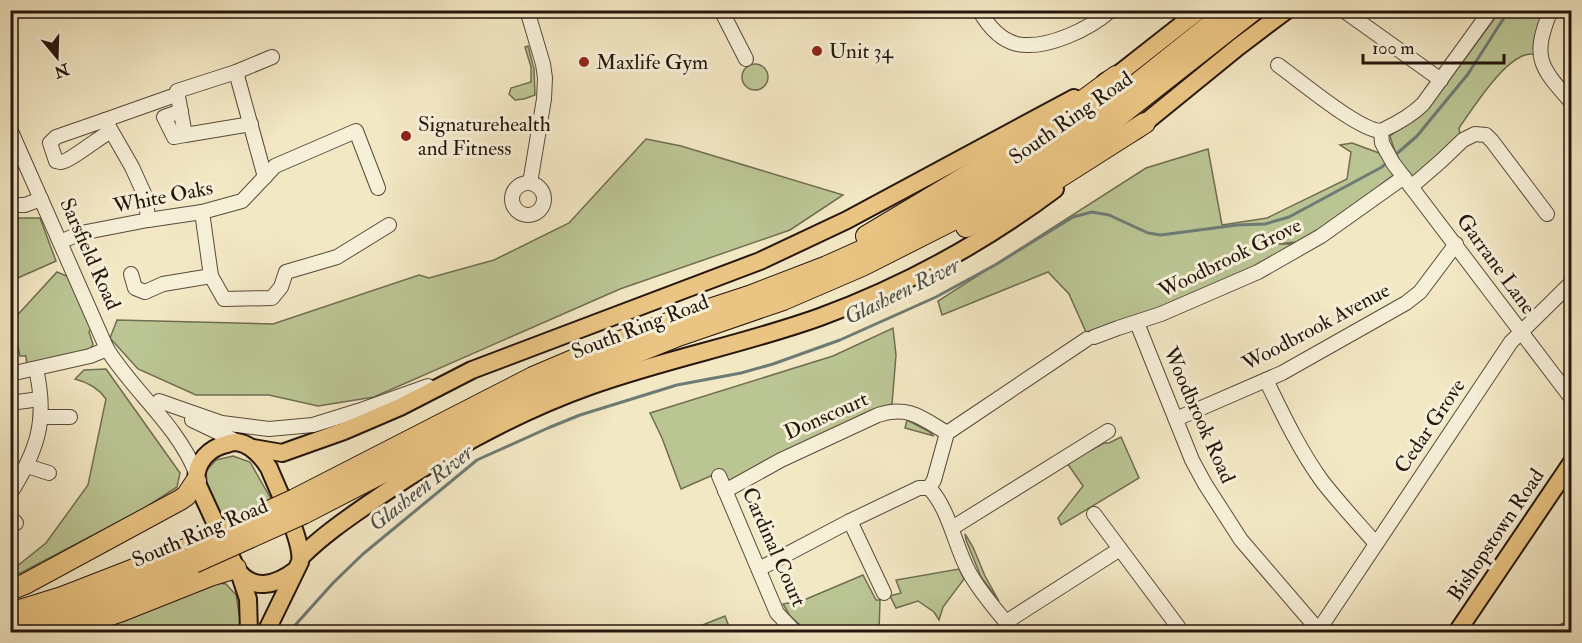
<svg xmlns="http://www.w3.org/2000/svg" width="1582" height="643" viewBox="0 0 1582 643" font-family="'IM FELL Double Pica',serif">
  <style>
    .green { fill: #bbc594; stroke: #706d50; stroke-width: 1.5 }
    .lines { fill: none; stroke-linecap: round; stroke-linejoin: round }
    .stream { stroke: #6d7b75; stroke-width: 3 }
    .minor-casing { stroke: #584a3a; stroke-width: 16 }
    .major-casing { stroke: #25150c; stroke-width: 20 }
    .highway-casing { stroke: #25150c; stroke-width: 22 }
    .minor { stroke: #f7f0d9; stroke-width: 14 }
    .major { stroke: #eac482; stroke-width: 16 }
    .highway { stroke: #eac482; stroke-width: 20 }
    .highway-bridge-casing { stroke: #25150c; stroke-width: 22; stroke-linecap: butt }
    .highway-bridge { stroke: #eac482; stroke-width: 20 }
    .poi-dot { fill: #8f2418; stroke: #f7f0d9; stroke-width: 2 }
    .labels { text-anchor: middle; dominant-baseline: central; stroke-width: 6; stroke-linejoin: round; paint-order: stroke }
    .poi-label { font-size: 21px; fill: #25150c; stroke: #f7f0d9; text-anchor: start }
    .street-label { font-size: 21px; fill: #25150c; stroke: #f7f0d9 }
    .water-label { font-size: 22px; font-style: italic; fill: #4f5049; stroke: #f7f0d9 }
  </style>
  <rect width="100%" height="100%" fill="#f3e8c4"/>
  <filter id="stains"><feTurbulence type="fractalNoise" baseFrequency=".00333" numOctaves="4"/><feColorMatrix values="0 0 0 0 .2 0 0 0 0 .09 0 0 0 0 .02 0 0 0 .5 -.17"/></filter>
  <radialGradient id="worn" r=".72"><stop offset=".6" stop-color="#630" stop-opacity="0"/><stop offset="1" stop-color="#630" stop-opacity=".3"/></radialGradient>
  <g class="green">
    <path d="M1499,11H1545L1537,35L1534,54C1531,54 1528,54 1525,55C1502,62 1473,108 1459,128L1460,135L1412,178C1401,164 1394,153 1390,136L1429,107L1492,22Z"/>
    <polygon points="528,46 534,69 535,95 524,99 515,100 509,94 511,88 531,82 531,67 525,47"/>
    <circle cx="755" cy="77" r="13"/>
    <polygon points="646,139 681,146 843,195 790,230 620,289 374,397 318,406 269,395 196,395 138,369 110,338 117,320 273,324 419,275 429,278 494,260 569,223"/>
    <polygon points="1352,143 1379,153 1396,173 1325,227 1298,242 1273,244 1296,244 1256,266 1157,311 1086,332 1069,294 1048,272 942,315 938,301 1146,168 1208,149 1222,225 1267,218 1347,179 1351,152 1340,145"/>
    <polygon points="11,218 40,218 56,261 11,281"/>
    <polygon points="57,272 69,277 91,329 89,332 93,344 91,349 27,366 26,356 20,356 12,321"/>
    <polygon points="893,328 896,355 892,404 863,414 728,484 722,471 681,489 662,438 650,413 833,356"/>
    <path d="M106,369L180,473L177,487L143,509L11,578V571L46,543L88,485L106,399C99,389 87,382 75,379L84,370Z"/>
    <polygon points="907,420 928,431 934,436 905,428"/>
    <polygon points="1121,437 1139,478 1061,525 1058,518 1083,486 1067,463 1104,443 1109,443"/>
    <polygon points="233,456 250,462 271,499 225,520 208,492 206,471 216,460"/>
    <polygon points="965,534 973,547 985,576 999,601 981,577 966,540"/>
    <polygon points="959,569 964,579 943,607 939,620 934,612 918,601 896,608 890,596 901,593 896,580"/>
    <polygon points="863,575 876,600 880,600 879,632 808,632 790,616 783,604 804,600"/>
    <polygon points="209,582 226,584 236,595 240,619 241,632 108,632 104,623"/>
    <polygon points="725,616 731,632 685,632"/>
  </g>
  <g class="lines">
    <g class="stream">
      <polyline points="1393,157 1417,136 1468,74 1509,10"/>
      <polyline points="289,632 333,583 363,554 477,460 548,428 580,415 677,385 741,373 773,364 840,340 936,297 995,265 1073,217 1092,212 1109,215 1148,233 1161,235 1237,225 1265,224 1289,217 1382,167 1388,161"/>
    </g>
    <g class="minor-casing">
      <g id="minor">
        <polyline points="527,10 543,64 545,78 544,99 530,183"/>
        <polyline points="721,10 746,59"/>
        <path d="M979,10C987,24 1000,40 1017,44C1046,50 1090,29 1111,10"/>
        <polyline points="1343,10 1441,80"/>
        <path d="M1491,10L1423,104C1411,116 1396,124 1381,131L1382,143L1393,163L1572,399"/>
        <path d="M1551,10C1531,58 1540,67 1572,103"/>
        <path d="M1278,65C1299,80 1358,130 1381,131"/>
        <polyline points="236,72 265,177"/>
        <polyline points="181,111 164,117 174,137 185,135"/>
        <path d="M105,120L56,137L50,143L56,161C58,161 59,162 61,162C69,162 101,136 111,131"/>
        <polyline points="251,124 185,135 177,91 236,72 272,57"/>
        <path d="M10,129L107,349C133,391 178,426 196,473"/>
        <circle cx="528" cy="199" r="16"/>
        <polyline points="1411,187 1441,161 1463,140 1475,134 1486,135 1492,141 1547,214"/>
        <polyline points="10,205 25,205 41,199"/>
        <polyline points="202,212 211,276 224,299 272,298 281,287 286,272 337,257 389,225"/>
        <polyline points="148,220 146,198 132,167 105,120 170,97"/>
        <polyline points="60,242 81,233 148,220 202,212 242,201 275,166 356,131 378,188"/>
        <polyline points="131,274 135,288 145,292 163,284 211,276"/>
        <polyline points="1137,323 1192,460 1205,484 1241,540 1320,632"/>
        <polyline points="1094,337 1118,328 1161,314 1258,272 1321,236 1404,177"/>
        <polyline points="10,374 90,356 107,349"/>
        <path d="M1266,380C1283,415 1299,449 1322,481C1339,503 1358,523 1376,544"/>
        <polyline points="159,401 222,423 269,429 313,425 358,411 428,386"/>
        <polyline points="10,403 40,399"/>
        <polyline points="41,417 70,417"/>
        <polyline points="1176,419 1282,373 1406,303 1420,292 1456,244"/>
        <polyline points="192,420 236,441"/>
        <polyline points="27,466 49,473"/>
        <polyline points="719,476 777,613 795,632"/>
        <path d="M725,491L781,460L878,415C908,405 922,418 947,433"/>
        <path d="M10,494C37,451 48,421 36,369"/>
        <polyline points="1094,514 1182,632"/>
        <polyline points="10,517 16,523"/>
        <polyline points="850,521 884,593"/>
        <polyline points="952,528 1108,431"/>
        <polyline points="759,569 850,521 919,488 929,488"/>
        <polyline points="1006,622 1120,549"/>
        <polyline points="1318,631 1511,342 1572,282"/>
        <path d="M1014,632C999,613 981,594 969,572C955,547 949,508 929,488L934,480L947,433L1087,339"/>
        <polyline points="1562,632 1572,627"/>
      </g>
    </g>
    <g class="major-casing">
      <g id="major">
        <polyline points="1105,82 1116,76 1200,10"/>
        <polyline points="1136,130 1238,47 1287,10"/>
        <polyline points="253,448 282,453 344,431 400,407 472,370 760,261 847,220 1074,98"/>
        <path d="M302,556C324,534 351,516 377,498C443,453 514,413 590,386C665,359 745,344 820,317C904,286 983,243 1055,189"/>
        <polyline points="240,575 248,599 249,632"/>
        <path d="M266,632L300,562C304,543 277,488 269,468C262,457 251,444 237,442C235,442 229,443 227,444C209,448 196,461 196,481L236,568C252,593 276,585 296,570"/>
        <polyline points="1457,632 1572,462"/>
      </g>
    </g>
    <g class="highway-casing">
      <g id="highway">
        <polyline points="966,227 1038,191 1145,123"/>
        <polyline points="866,236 990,162 1055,121 1116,76"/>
        <polyline points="295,499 533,377 599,349 673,321 749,296 827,266 885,240 993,182 1055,143 1114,102 1229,10"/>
        <polyline points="303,514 541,391 678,336 783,300 862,266 955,219 1011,188 1069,152 1109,124 1254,10"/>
        <polyline points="10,590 25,584 180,500 186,496 196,481"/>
        <polyline points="10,613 62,597 188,548"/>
        <path d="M10,630C73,611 134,588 194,563"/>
        <polyline points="60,632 122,611 210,576 236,568"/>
      </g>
    </g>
    <use href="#minor" class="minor"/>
    <use href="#major" class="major"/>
    <use href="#highway" class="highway"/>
    <g class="highway-bridge-casing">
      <g id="highway-bridge">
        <polyline points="188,548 295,499"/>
        <polyline points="194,563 303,514"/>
      </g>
    </g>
    <use href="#highway-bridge" class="highway-bridge"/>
  </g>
  <g class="poi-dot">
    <circle cx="817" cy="51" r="6"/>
    <circle cx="584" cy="62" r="6"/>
    <circle cx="406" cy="136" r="6"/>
  </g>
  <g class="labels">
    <g class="poi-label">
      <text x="829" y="51">Unit 34</text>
      <text x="596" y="62">Maxlife Gym</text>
      <text x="418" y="124">Signaturehealth<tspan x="418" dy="24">and Fitness</tspan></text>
    </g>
    <g class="street-label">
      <text transform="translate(1071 118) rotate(-35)">South Ring Road</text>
      <text transform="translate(163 197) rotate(-11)">White Oaks</text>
      <text transform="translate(90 254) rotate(66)">Sarsfield Road</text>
      <text transform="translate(1230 258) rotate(-26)">Woodbrook Grove</text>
      <text transform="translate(1496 264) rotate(54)">Garrane Lane</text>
      <text transform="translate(640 327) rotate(-21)">South Ring Road</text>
      <text transform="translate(1316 327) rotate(-28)">Woodbrook Avenue</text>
      <text transform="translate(1199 415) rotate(66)">Woodbrook Road</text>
      <text transform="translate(826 416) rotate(-24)">Donscourt</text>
      <text transform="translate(1430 426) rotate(-56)">Cedar Grove</text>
      <text transform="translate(200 533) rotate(-23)">South Ring Road</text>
      <text transform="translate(1496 535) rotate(-56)">Bishopstown Road</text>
      <text transform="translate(774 547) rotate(66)">Cardinal Court</text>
    </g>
    <g class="water-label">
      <text transform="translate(902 291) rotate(-26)">Glasheen River</text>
      <text transform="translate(421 488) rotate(-38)">Glasheen River</text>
    </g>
  </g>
  <rect width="1582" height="643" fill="none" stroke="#f3e8c4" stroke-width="36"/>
  <rect x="12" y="12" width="1558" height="619" fill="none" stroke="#25150c" stroke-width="3"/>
  <rect x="18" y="18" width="1546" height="607" fill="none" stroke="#25150c" stroke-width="1.5"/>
  <g transform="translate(57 57) rotate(161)" stroke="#f7f0d9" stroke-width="4.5" paint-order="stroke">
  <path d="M0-4.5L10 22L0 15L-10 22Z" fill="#25150c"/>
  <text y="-9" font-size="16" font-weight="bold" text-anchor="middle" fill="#25150c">N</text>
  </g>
  <path d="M1363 54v9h141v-9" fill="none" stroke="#25150c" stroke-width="3"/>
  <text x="1372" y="54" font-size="18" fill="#25150c" stroke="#f7f0d9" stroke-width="4.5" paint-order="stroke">100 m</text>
  <rect width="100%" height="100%" filter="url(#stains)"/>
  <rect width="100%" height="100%" fill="url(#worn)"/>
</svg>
